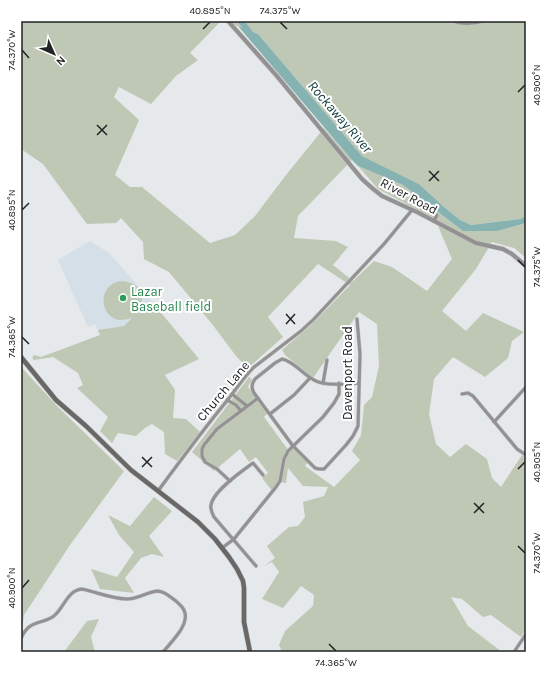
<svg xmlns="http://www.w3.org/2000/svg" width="547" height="673" viewBox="0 0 547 673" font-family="Karla,sans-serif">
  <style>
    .built { fill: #d5dfe7 }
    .green { fill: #bfc8b4 }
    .water { fill: #86b2b2 }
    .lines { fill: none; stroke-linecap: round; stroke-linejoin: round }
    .river { stroke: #86b2b2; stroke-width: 6 }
    .minor-casing { stroke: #c3c5c7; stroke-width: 4 }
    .tertiary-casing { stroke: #c3c5c7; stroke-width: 5 }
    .secondary-casing { stroke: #c3c5c7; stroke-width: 5.5 }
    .minor { stroke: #939191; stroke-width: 3 }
    .tertiary { stroke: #939191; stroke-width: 4 }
    .secondary { stroke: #6a6867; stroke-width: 4.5 }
    .ticks { fill: none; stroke: #212324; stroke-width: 1.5 }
    .leisure-dot { fill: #2e9e5b; stroke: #fff; stroke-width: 1.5 }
    .labels { text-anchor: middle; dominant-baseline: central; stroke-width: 4; stroke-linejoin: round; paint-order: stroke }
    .street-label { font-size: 13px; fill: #212324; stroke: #fff }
    .leisure-label { font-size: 13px; fill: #27864d; stroke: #fff; text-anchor: start }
    .water-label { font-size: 14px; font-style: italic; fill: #083535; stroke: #fff }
    .neatline { fill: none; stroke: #212324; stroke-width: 1.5 }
    .ticks-label { font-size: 10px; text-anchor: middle; fill: #212324 }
  </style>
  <rect width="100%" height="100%" fill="#e6e9eb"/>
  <polygon class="built" points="90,241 109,253 154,304 135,315 124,326 98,330 95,324 88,327 58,260"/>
  <g class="green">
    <polygon points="21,21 221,21 190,53 198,60 176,76 151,104 119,87 114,97 139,120 115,175 130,187 142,187 210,243 235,235 255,216 286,175 324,128 352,160 298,216 294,238 336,241 348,247 333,265 353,281 374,261 392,267 427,291 452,259 435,219 378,189 358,166 403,185 463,231 497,231 526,223 526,258 514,248 492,242 476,269 442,311 466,331 483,313 524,332 512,341 508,358 485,377 453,357 434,379 429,414 436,444 450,457 466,444 487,459 492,478 501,487 522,455 526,458 526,629 521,637 491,615 483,617 462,599 451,597 468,626 502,652 282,652 279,645 285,631 313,606 314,595 301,586 283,608 262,599 279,572 272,562 264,566 275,558 267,546 289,527 298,526 305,517 303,502 324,496 328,487 303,486 288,468 286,483 279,482 273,492 262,478 268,473 256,457 249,462 240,449 214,471 192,452 249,377 252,379 248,387 268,413 264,417 289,451 294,447 308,462 305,466 334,487 360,460 352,451 361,435 364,405 372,397 379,366 377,324 359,312 313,378 285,355 282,350 310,326 350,285 318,264 268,317 283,337 248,368 236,356 212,324 169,272 144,259 143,242 121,218 116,223 87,224 43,164 21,149"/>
    <polygon points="225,21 526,21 526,216 520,219 471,225 460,220 444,207 419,184 362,156 258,34"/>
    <path d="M123,281C143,284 146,297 137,314L154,304L199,359L165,375L175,390L173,418L186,419L200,432L177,461L165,454L164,432L152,424L145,428L136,436L118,433L112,443L100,431L108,417L77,388L83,385L78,373L53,357L34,360L32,358L34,355L41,357L100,335L98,330L124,326L132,318C128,319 124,320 119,320C103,317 98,295 111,285C115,282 119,281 123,281Z"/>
    <polygon points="21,367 59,408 124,471 70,545 24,615 21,637"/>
    <polygon points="154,497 172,511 149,536 164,557 152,554 141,558 125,578 134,593 100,589 91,569 117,577 134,552 119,535 108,515 130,526"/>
    <polygon points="99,619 91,637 95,652 64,652 87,621"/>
  </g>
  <polygon class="water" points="238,26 258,34 362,156 419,184 444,207 460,220 471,225 520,219 526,216 526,223 497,231 463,231 403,185 358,166 352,160"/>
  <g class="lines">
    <polyline class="river" points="241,21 252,36"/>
    <g class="minor-casing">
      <g id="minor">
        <path d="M453,21C464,25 473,24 484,21"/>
        <polyline points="434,221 437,215"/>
        <path d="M357,319L360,354L358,426L353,436L346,445L324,469H319L315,468L293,446L254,393C251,388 251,384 255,379L275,363L282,359C294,361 304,376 316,381C325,386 349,384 359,383"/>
        <polyline points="323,383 327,360"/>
        <polyline points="232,394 247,406"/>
        <polyline points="462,394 468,393 473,396 517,449 526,455"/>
        <polyline points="227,400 236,405 241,411"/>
        <polyline points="270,414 294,395 310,378"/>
        <polyline points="494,422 526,387"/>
        <polyline points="230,481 217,469 205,462 202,456 202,449 204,445 217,429 258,398"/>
        <path d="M158,491C180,461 202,431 226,402C235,391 243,378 253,368L301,331L313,320L384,244L412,210"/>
        <polyline points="222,548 234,539 276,487 280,481 284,459 288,451 323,417 334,403 339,394 339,383"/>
        <path d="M256,566L214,517C212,513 210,509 211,505C213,491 242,471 253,463L263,475"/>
        <path d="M21,638C23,634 25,630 29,627C36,621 48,622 55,615C64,607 68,590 82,589C96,592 113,599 127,599C138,599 147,592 157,591C165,591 170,597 176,601C179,604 182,606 184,610C191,624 171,642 163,652"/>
        <polyline points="514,652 526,634"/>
      </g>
    </g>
    <g class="tertiary-casing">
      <polyline id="tertiary" points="228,21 276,75 362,179 372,188 382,196 417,212 476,243 503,249 512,254 526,266"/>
    </g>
    <g class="secondary-casing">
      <polyline id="secondary" points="21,357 56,400 86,426 131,470 198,522 215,539 229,557 237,569 243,581 244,588 244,622 250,652"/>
    </g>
    <use href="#minor" class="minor"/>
    <use href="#tertiary" class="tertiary"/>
    <use href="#secondary" class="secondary"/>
  </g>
  <path class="ticks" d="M280,22L287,29M203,29L210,22M22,50L29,58M518,92L525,85M97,125L107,135M97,135L107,125M429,171L439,181M429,181L439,171M22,210L29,203M518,260L525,267M286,314L295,324M286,324L295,314M22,337L29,344M142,457L152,467M142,467L152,457M518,469L525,462M474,503L484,513M474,513L484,503M518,546L525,553M22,588L29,580M329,644L336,651"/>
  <circle class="leisure-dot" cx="123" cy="298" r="4"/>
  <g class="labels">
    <g class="street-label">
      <text transform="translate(409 196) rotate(28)">River Road</text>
      <text transform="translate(347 373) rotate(-90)">Davenport Road</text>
      <text transform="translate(223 391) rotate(-50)">Church Lane</text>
    </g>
    <g class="leisure-label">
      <text x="131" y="291">Lazar<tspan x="131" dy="15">Baseball field</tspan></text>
    </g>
    <g class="water-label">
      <text transform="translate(340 117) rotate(49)">Rockaway River</text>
    </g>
  </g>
  <rect width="547" height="673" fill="none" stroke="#ffffff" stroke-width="44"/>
  <g transform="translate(54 54) rotate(135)" stroke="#ffffff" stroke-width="3" paint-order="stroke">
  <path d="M0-3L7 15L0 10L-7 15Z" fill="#212324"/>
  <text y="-6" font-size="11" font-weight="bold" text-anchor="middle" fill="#212324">N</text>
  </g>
  <rect x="22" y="22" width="503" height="629" class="neatline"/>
  <g class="ticks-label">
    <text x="210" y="14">40.895°N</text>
    <text x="280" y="14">74.375°W</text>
    <text transform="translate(11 50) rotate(-90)" y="4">74.370°W</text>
    <text transform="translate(536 85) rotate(-90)" y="4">40.900°N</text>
    <text transform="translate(11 210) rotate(-90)" y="4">40.895°N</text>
    <text transform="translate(536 267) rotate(-90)" y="4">74.375°W</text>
    <text transform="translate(11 337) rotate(-90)" y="4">74.365°W</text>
    <text transform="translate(536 462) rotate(-90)" y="4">40.905°N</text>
    <text transform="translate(536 553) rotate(-90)" y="4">74.370°W</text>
    <text transform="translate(11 588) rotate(-90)" y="4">40.900°N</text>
    <text x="336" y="666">74.365°W</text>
  </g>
</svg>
